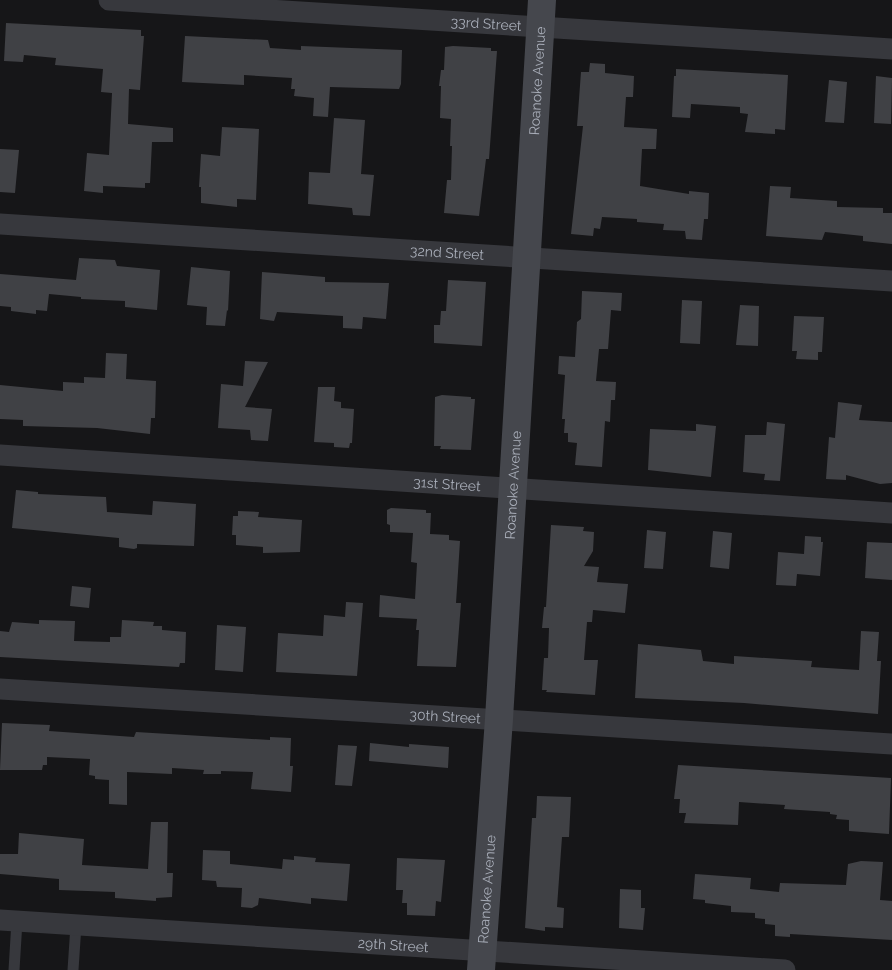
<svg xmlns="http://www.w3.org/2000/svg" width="892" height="970" viewBox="0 0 892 970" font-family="Raleway,sans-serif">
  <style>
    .building { fill: #404145 }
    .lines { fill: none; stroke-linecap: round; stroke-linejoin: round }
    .lane { stroke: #37383d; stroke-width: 11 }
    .street { stroke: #37383d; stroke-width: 21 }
    .secondary { stroke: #45474d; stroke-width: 28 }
    .labels { text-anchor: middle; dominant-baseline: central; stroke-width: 4; stroke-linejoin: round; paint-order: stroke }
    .street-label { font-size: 14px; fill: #a8adb8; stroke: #111113 }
  </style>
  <rect width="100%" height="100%" fill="#161618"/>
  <g class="building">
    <polygon points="6,23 141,30 141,36 144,36 140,90 129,89 128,124 173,128 173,142 152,142 150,183 145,183 145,188 103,186 103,193 84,191 87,153 109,155 112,93 101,92 103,69 55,65 56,58 24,55 23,62 4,61"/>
    <polygon points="185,36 268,40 270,48 301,50 301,46 402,50 401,84 399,89 330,87 328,117 313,116 314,98 294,96 295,89 291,89 292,78 244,75 244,85 182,82"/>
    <polygon points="453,46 491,48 491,51 497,51 489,159 486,159 479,216 444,213 447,180 451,180 452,146 450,146 451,119 440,118 441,86 439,86 441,70 444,70 445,47"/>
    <polygon points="590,63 605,64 605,73 634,76 633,97 626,97 624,127 657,129 656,149 642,149 640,186 689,194 689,191 709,193 708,219 704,219 702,240 686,239 685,231 663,230 664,224 637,222 637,219 602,217 600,229 594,228 593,236 571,234 583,126 577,126 581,72 589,72"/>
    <polygon points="676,69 788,75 785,130 775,129 775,134 745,132 748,114 740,113 740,107 691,104 690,118 672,117 674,76 676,76"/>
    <polygon points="876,76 892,78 891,124 874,123"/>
    <polygon points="829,80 847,82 844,123 825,122"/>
    <polygon points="334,118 365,120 361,174 374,175 370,216 353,215 352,208 308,204 309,172 330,173"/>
    <polygon points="222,127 259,129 256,200 237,199 237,207 201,203 201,187 199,187 201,154 220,156"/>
    <polygon points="0,149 19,150 15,193 0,192"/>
    <polygon points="770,186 791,187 790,198 837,201 837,207 883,208 883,213 892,213 892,244 863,241 863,236 825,232 822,240 766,236"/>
    <polygon points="79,258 115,260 117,266 160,270 157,310 125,307 125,301 81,299 81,297 49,294 47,311 36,310 36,314 11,311 11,307 0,306 0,274 76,280"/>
    <polygon points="191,267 230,271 228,311 227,310 225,326 206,325 207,307 187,305"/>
    <polygon points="262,272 325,277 325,282 389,283 386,319 363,317 362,329 343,328 343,316 277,312 274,321 260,319"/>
    <polygon points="448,280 486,282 482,346 434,343 434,325 440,325 441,311 446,311"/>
    <polygon points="582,291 622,293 621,311 611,310 608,349 599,349 596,381 616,382 615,400 611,400 610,422 605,421 602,467 575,465 577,443 568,442 568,433 564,433 565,419 562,419 565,375 558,374 559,356 575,357 577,322 581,319"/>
    <polygon points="682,300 702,301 700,344 680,343"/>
    <polygon points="740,305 759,306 758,346 736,345"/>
    <polygon points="794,316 824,317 822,352 818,352 818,360 796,359 797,351 792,351"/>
    <polygon points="106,353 127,354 126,379 156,381 155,418 151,418 150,434 97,428 23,426 23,420 0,419 0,385 63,391 63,382 84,383 84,377 105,378"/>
    <polygon points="245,361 268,362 245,407 272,409 268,441 251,440 250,430 218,428 221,384 243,386"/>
    <polygon points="318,387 335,387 334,401 341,402 341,408 354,409 352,443 350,443 349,448 334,447 334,443 314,442"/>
    <polygon points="442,395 471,397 471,399 475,399 471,450 440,449 441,446 434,446 435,397"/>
    <polygon points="838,402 862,405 859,420 892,422 892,483 880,484 846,475 846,480 826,479 829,437 835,438"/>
    <polygon points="767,422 785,424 780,481 764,480 765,474 743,472 745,435 766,435"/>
    <polygon points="696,424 716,426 711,477 648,470 650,429 696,431"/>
    <polygon points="16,490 38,492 38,494 106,497 107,512 152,515 153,501 196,504 194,546 137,544 137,548 134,549 119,547 119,538 12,528"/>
    <polygon points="391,508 426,510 426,513 431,513 430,534 449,535 449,540 460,541 456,603 461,603 456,667 417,666 419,630 416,630 417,619 379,617 380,595 415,599 417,563 411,562 413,533 390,532 390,525 387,524 387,510"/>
    <polygon points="238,511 259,512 258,517 302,520 300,552 263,553 263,547 236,545 236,535 232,535 233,516 238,516"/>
    <polygon points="551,525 584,527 583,531 594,532 593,551 584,566 599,567 597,582 628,584 625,613 593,610 592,622 587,622 584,660 598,660 595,695 546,692 547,690 542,690 544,658 548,658 549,628 542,628 544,607 546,607"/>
    <polygon points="647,530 666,532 663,569 644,568"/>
    <polygon points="713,531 732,533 729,569 710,567"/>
    <polygon points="805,536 821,537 821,542 823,542 820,576 797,574 796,586 776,585 778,552 804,554"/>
    <polygon points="867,542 892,543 892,580 865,578"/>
    <polygon points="72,586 91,588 89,608 70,606"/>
    <polygon points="346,602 363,603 357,676 276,672 278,633 323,636 324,615 345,617"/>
    <polygon points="39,620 75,621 74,641 110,642 110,637 121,637 122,620 154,622 153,626 162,626 162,630 186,632 185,663 180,663 179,667 0,657 0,631 9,632 12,622 39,624"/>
    <polygon points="217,625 246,627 243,672 215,670"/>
    <polygon points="861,631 879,632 877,661 881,661 878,714 744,703 635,698 638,644 701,650 703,661 734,664 734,656 812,661 811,667 859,670"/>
    <polygon points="2,723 50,725 49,731 134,737 136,732 270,740 270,737 291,738 290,766 293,766 291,792 251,789 253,772 221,771 221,774 203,774 204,770 172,768 172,774 127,772 127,805 109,804 109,780 95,779 95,776 89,775 90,759 47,757 47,765 43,765 42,770 0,770"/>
    <polygon points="370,743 409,747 409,744 449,747 448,768 369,761"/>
    <polygon points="338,745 357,746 352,786 335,785"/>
    <polygon points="678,765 891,778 889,834 849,831 849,820 836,819 837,815 830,814 830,812 784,809 785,805 739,802 738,825 684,823 686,813 679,813 680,799 674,799"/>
    <polygon points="537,796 571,797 569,837 562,837 557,907 564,908 563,928 545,927 545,931 525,928 532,818 536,818"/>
    <polygon points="151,822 168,822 167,873 173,873 172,897 156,898 156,901 115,898 115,892 59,890 59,879 0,874 0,854 18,854 19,833 84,839 82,865 148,869"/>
    <polygon points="203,850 230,851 230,864 282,869 283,859 294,860 294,856 316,858 315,862 350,864 347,901 311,898 311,904 259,898 258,905 252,908 241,907 242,888 217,887 216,881 202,880"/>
    <polygon points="397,858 445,860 441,902 436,901 435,916 407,915 407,903 402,903 403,890 396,890"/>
    <polygon points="861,861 883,862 880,900 892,901 892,940 790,934 790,937 775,936 775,925 765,924 765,919 755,918 755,913 731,912 731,906 705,903 705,900 693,899 695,874 751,878 750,889 779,892 780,883 846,885 848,864"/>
    <polygon points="620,889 641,890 641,908 645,908 643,930 619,928"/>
  </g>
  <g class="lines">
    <g class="lane">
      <polyline points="14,970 17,921"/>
      <polyline points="73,970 76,925"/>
    </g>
    <g class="street">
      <path id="s1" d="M109,0L892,49"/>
      <path id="s2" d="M0,224L892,281"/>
      <path id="s3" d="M0,455L892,513"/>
      <path id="s4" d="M0,689L892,744"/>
      <path id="s5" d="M0,920L785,970"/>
    </g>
    <path class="secondary" id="s6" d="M481,970L499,719L542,0"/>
  </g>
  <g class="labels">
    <g class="street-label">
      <text stroke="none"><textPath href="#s1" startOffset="378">33rd Street</textPath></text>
      <text stroke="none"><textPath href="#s6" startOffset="891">Roanoke Avenue</textPath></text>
      <text stroke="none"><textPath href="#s2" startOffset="448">32nd Street</textPath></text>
      <text stroke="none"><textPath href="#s3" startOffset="448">31st Street</textPath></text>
      <text stroke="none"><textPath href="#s6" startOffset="486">Roanoke Avenue</textPath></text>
      <text stroke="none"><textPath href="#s4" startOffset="446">30th Street</textPath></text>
      <text stroke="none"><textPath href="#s6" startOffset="81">Roanoke Avenue</textPath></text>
      <text stroke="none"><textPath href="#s5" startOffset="394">29th Street</textPath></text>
    </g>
  </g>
</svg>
